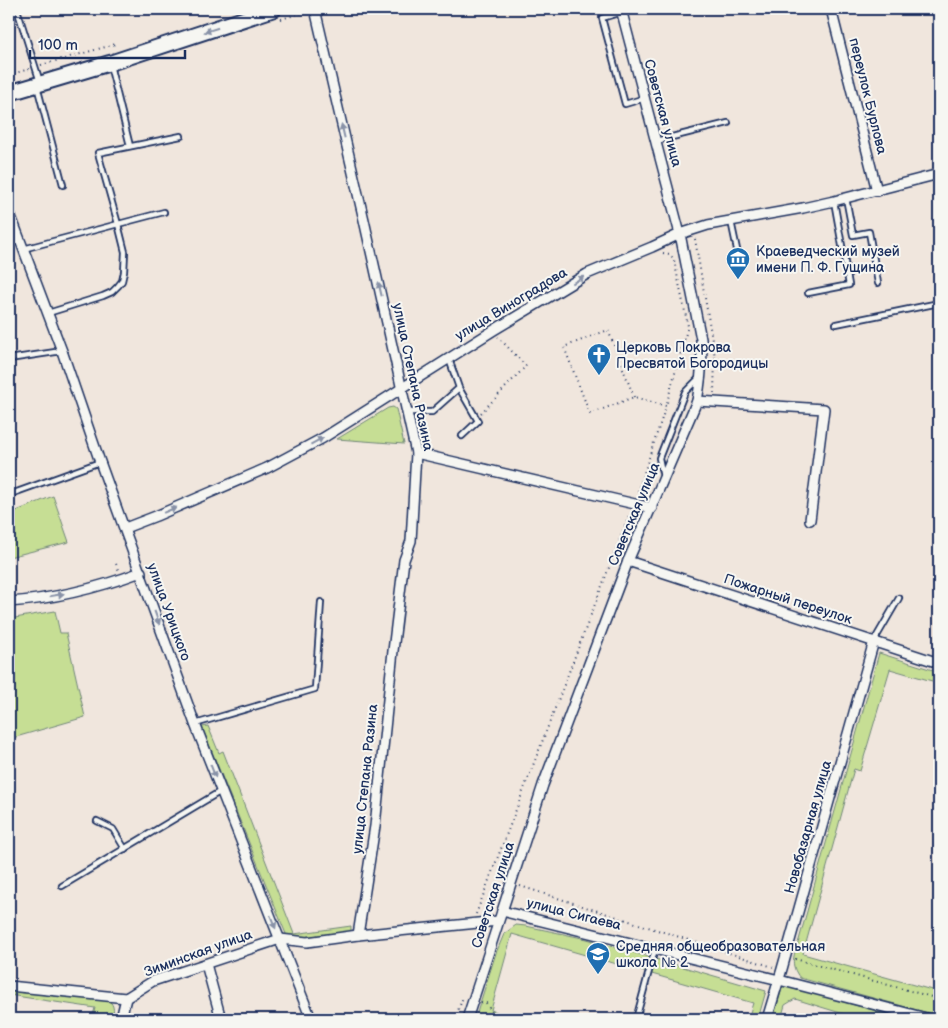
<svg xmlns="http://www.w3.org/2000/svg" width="948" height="1028" viewBox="0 0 948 1028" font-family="'Balsamiq Sans',sans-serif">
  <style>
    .green { fill: #c6de94; stroke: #708679 }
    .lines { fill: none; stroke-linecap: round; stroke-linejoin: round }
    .lane-casing { stroke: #1b2f5e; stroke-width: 8 }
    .street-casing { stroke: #1b2f5e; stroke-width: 12 }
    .secondary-casing { stroke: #1b2f5e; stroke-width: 18 }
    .path { stroke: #1b2f5e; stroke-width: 2; stroke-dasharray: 1 4; stroke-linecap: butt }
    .lane { stroke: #f6f6f2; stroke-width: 4.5 }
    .street { stroke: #f6f6f2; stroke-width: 9 }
    .secondary { stroke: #f6f6f2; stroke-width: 14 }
    .oneway { fill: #8892a8 }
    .labels { text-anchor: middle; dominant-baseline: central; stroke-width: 4; stroke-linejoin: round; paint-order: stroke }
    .street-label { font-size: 14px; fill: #1b2f5e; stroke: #f6f6f2 }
    .poi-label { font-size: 14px; fill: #1b2f5e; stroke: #f6f6f2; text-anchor: start }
  </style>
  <rect width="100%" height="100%" fill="#f0e6dd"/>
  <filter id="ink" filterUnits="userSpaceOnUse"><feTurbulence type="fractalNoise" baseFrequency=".02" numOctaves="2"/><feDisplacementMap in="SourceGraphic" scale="10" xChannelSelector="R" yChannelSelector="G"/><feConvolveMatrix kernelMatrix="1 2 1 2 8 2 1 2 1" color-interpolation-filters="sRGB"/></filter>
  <g filter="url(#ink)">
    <g class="green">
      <polygon points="393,407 396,409 404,444 337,439 388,408"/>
      <polygon points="53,496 69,542 9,557 9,514"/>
      <polygon points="55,611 60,633 66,633 85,717 9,739 9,619"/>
      <path d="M879,653L939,672V683L890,669L860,771L854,769L803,954L939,992V1016L800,978C789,964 794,955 799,940Z"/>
      <polygon points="208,726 219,753 223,751 294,934 351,926 351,931 288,939 202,727"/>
      <polygon points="516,925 526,926 587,939 766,991 758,1019 748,1019 753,1003 512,934 491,1010 515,1019 475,1019 496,953 504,934"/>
      <polygon points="783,985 905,1019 860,1019 795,999 785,1005 781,1019 773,1019"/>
      <path d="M9,991C34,993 61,998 86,998C93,999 104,997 109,1001C115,1005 114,1014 112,1019H92L95,1008L9,995Z"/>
    </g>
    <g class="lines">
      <g class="lane-casing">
        <g id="lane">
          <polyline points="17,9 40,82"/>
          <polyline points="622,12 602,18 625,104 645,98"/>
          <polyline points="110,65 130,146"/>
          <polyline points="37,86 63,185"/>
          <polyline points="656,141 728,123"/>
          <polyline points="846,198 853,235 869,232 878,283"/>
          <polyline points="731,221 740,264"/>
          <polyline points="9,243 20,241"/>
          <polyline points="23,249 164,212"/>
          <polyline points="808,293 849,285 834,201"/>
          <polyline points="48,313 103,296 112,292 118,286 122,281 124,272 125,252 118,224 98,153 181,136"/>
          <polyline points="836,324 939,303"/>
          <polyline points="9,359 62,351"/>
          <polyline points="459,388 478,421 462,436"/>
          <polyline points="407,412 432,412 459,388 449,359"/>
          <polyline points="663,477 659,458 685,392 699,378"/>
          <polyline points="9,483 11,494 100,462"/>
          <polyline points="874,641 899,598"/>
          <polyline points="195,724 315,689 321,602"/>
          <polyline points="97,821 113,829 125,849"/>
          <polyline points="62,886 221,791"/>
          <polyline points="636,1019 655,949"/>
        </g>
      </g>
      <g class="street-casing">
        <g id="street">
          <polyline points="315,9 364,220 416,453 411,541 404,560 393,651 375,826 358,935"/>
          <polyline points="831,9 877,191"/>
          <polyline points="9,211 62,351 100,462 195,724 311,1019"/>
          <polyline points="697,401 824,409 810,520"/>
          <polyline points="416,453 652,508"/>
          <polyline points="125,528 156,516 267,468 323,438 494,330 587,274 652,247 680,234 708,225 803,208 834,201 939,174"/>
          <polyline points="628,561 939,663"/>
          <path d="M9,602C54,599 98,588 141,572"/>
          <polyline points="502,911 779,980 930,1019"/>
          <polyline points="206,964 221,1019"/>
          <polyline points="9,986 126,998 153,981 280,939 307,942 358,935 498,921"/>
          <polyline points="121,1019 126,998"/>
          <path d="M467,1019L543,785L628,561L697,401C701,380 703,360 701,339L680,234L621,9"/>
          <polyline points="767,1019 782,969 874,641"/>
        </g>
      </g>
      <g class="secondary-casing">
        <polyline id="secondary" points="9,93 110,63 274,9"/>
      </g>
      <g class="path">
        <polyline points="281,19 305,12"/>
        <polyline points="41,65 116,44"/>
        <polyline points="9,75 29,69"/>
        <polyline points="695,239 715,357 714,393"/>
        <polyline points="663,253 670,254 674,260 688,326 666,406"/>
        <polyline points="634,397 608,330 564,347 590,414 634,397 666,406 637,494"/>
        <polyline points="481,413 526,366 498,337"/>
        <polyline points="116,564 119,571"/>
        <polyline points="520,886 773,967"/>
        <polyline points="476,914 630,513"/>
        <polyline points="795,959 939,999"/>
        <polyline points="481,1002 486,1003 496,1019"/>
        <polyline points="455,1019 463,997 464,998"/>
      </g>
      <use href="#lane" class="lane"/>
      <use href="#street" class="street"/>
      <use href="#secondary" class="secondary"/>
    </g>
    <defs><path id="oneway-solid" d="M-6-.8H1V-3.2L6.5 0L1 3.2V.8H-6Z" transform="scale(1.25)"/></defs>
    <g class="oneway">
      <use href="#oneway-solid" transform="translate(211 30) rotate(162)"/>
      <use href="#oneway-solid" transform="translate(343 131) rotate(-103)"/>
      <use href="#oneway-solid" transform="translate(578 280) rotate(-31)"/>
      <use href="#oneway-solid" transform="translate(380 289) rotate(-103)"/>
      <use href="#oneway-solid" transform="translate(317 441) rotate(-29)"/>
      <use href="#oneway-solid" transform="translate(170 510) rotate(-23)"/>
      <use href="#oneway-solid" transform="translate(57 595) rotate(-10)"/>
      <use href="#oneway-solid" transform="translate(157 618) rotate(70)"/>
      <use href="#oneway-solid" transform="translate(213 771) rotate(69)"/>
      <use href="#oneway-solid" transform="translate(273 922) rotate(68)"/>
    </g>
  </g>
  <defs>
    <g id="museum-pin" transform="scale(1.25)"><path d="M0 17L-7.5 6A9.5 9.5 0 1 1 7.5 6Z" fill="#1f6fb2" stroke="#f6f6f2"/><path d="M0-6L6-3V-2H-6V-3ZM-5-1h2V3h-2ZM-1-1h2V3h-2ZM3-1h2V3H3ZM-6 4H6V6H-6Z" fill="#fff"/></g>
    <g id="church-pin" transform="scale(1.25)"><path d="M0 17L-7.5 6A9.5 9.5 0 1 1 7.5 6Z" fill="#1f6fb2" stroke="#f6f6f2"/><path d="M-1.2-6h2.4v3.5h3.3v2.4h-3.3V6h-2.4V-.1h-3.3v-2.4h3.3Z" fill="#fff"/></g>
    <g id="school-pin" transform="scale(1.25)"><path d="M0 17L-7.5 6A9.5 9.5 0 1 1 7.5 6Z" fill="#1f6fb2" stroke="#f6f6f2"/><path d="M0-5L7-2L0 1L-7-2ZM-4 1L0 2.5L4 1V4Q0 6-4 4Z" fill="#fff"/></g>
  </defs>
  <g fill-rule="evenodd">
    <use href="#museum-pin" x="738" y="259"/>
    <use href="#church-pin" x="599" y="355"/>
    <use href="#school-pin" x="598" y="954"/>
  </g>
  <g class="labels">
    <g class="street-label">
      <text transform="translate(868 96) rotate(76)">переулок Бурлова</text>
      <text transform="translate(663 113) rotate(75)">Советская улица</text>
      <text transform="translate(511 304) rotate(-31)">улица Виноградова</text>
      <text transform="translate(413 377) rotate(78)">улица Степана Разина</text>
      <text transform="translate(634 514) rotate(-67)">Советская улица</text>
      <text transform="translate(788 599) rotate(18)">Пожарный переулок</text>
      <text transform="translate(169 612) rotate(70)">улица Урицкого</text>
      <text transform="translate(365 779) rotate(-84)">улица Степана Разина</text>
      <text transform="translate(808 827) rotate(-74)">Новобазарная улица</text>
      <text transform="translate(493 895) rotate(-72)">Советская улица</text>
      <text transform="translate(574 914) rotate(14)">улица Сигаева</text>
      <text transform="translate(198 953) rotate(-20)">Зиминская улица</text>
    </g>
    <g class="poi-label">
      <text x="756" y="251">Краеведческий музей<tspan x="756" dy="16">имени П. Ф. Гущина</tspan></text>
      <text x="616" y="347">Церковь Покрова<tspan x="616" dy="16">Пресвятой Богородицы</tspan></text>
      <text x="616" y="946">Средняя общеобразовательная<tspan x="616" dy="16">школа № 2</tspan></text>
    </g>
  </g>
  <rect width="948" height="1028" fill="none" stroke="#f6f6f2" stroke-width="30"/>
  <rect x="15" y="15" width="918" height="998" fill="none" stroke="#1b2f5e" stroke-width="2" filter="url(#ink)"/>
  <path d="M30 50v8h155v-8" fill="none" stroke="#1b2f5e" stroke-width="2.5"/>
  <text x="38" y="50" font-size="15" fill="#1b2f5e" stroke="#f6f6f2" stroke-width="4" paint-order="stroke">100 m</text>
</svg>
